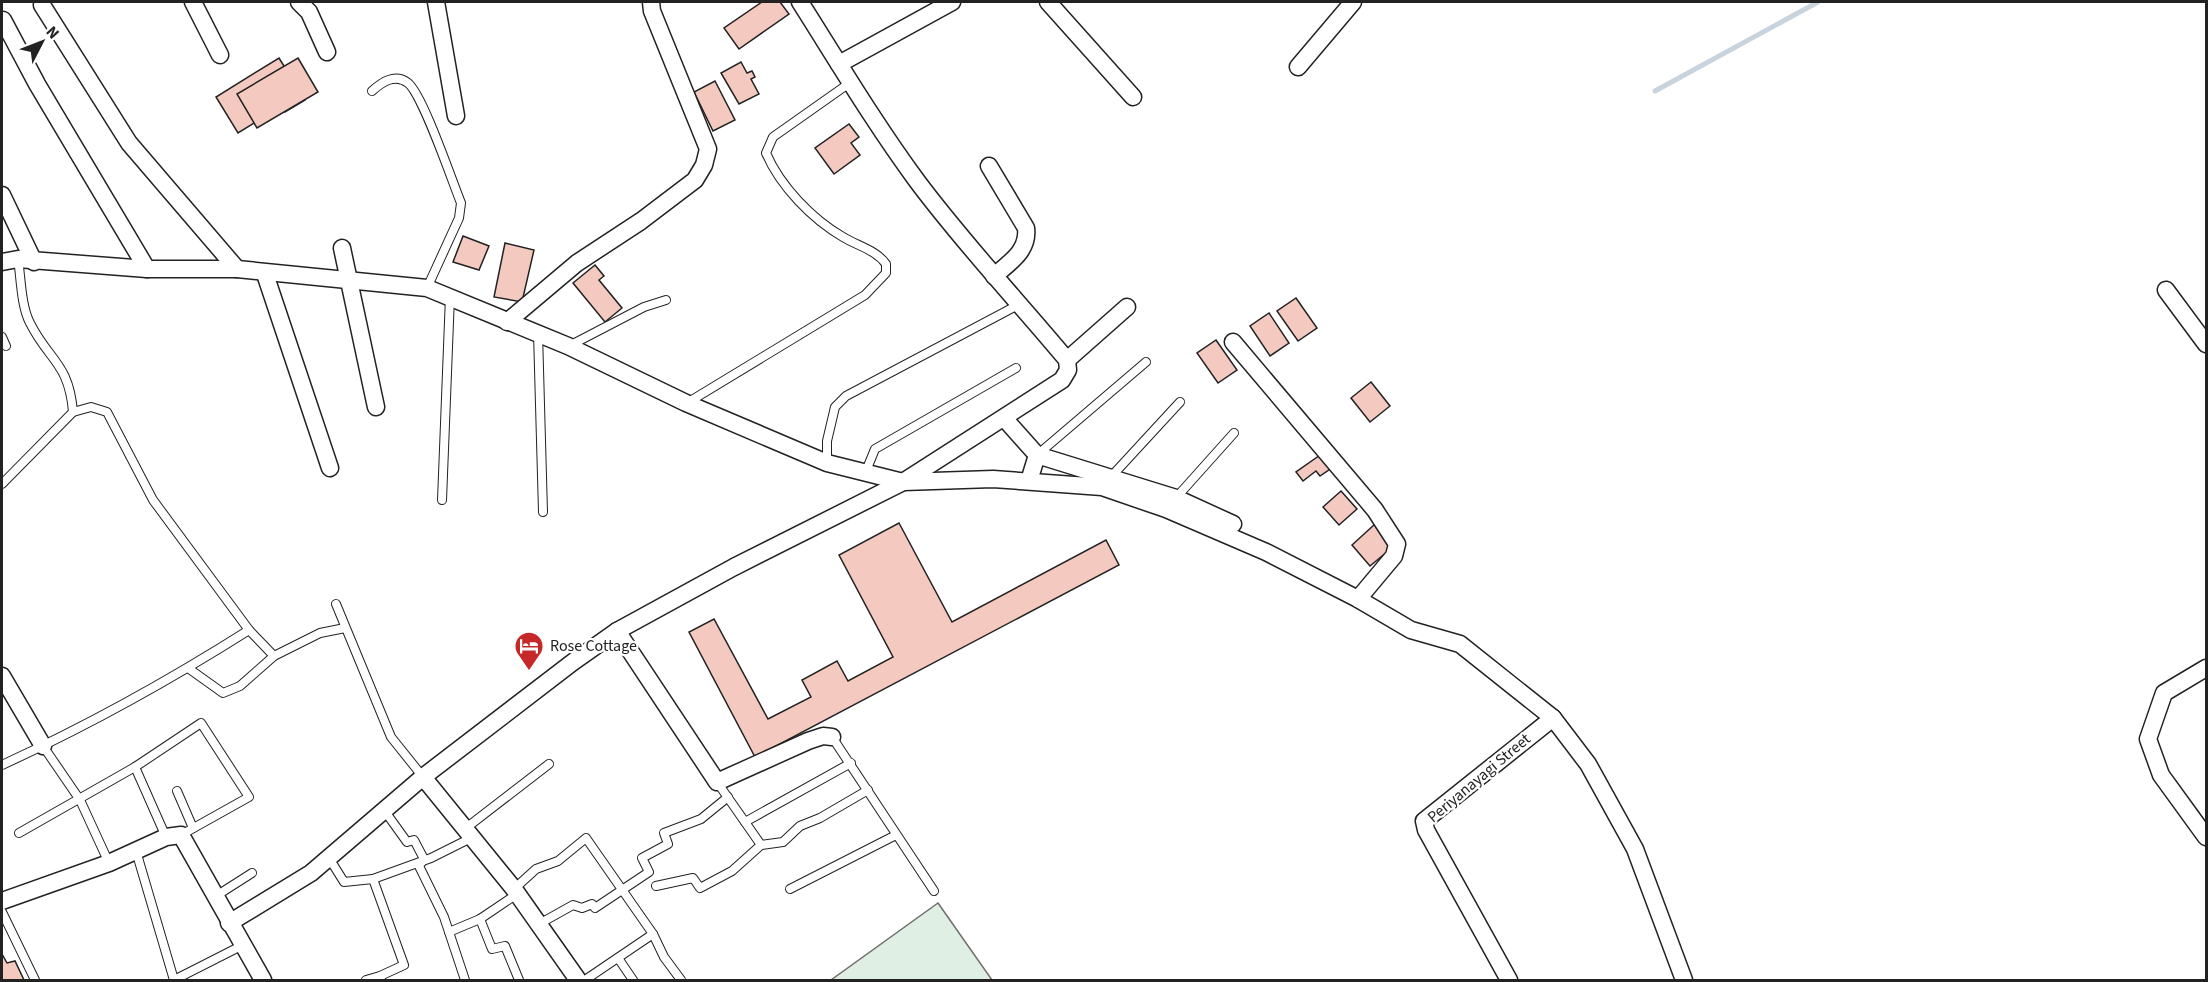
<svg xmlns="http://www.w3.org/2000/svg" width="2208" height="982" viewBox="0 0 2208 982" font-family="'Source Sans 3',sans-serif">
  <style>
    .green { fill: #e0efe3; stroke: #6f6f6f; stroke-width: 1.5 }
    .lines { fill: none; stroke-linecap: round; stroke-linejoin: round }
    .stream { stroke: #c7d3dd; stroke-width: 5 }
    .building { fill: #f3c9c0; stroke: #222; stroke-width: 1.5 }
    .lane-casing { stroke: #222; stroke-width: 10 }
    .street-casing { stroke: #222; stroke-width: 19 }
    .lane { stroke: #fff; stroke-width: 8 }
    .street { stroke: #fff; stroke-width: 16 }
    .labels { text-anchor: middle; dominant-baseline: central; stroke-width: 4.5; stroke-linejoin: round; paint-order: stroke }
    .poi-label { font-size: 16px; fill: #222; stroke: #fff; text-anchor: start }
    .street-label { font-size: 16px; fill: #222; stroke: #fff }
  </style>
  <rect width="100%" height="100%" fill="#fff"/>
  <polygon class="green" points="938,903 992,980 831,980"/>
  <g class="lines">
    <polyline class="stream" points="1655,91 1818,2"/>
  </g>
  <g class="building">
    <polygon points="762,2 780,2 789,14 739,49 724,28"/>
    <polygon points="279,58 305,100 285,112 282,106 238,133 216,97"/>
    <polygon points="298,58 318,92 257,128 237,94"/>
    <polygon points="741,62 747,73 752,71 755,77 751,79 759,94 739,104 721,73"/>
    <polygon points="715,81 735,120 713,131 694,92"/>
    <polygon points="849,124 859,137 851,143 860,155 834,174 815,148"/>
    <polygon points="463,236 489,246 479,270 453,262"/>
    <polygon points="505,243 534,250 522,302 494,297"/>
    <polygon points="595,265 604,276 599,280 622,308 605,322 573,283"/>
    <polygon points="1296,298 1317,328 1298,341 1277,311"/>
    <polygon points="1269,313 1289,343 1270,356 1250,326"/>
    <polygon points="1216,340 1237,370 1218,383 1197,353"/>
    <polygon points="1371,382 1390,406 1370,422 1351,398"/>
    <polygon points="1323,453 1333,467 1320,476 1316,471 1303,481 1296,472"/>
    <polygon points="1341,491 1357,509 1339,525 1323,507"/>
    <polygon points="899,523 952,622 1106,540 1119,565 755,757 689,632 714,619 768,719 811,697 802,680 837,661 848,681 893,657 839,555"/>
    <polygon points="1375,524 1394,546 1370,566 1352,545"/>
    <polygon points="2,954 7,963 15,961 24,980 2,980"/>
  </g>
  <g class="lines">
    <g class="lane-casing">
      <g id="lane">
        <path d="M372,91C382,82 395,73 408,83C423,95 452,181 461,203L459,218L427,288"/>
        <polyline points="538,333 543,512"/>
        <polyline points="2,337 6,346"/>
        <polyline points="569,346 644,307 666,300"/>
        <path d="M687,403L865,295L886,273V264C876,250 858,246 843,237C812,219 780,186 766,153L773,137L851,82"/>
        <polyline points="1037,455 1146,362"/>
        <polyline points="827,463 827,441 835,407 846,396 1020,304"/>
        <polyline points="866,471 875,449 1016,368"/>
        <polyline points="1109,479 1180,402"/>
        <polyline points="2,484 73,412"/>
        <polyline points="442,500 450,296"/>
        <polyline points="1174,500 1234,433"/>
        <polyline points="336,604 391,737 423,777"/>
        <polyline points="249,630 274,656 320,633 345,628"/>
        <polyline points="188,668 223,693 240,686 274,656"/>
        <polyline points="832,737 934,891"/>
        <polyline points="43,746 80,800 109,863"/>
        <path d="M2,765C87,726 170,680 249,630L153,500L107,412L91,407L73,412C69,363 49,361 30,323C21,306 21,278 18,259"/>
        <polyline points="135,767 201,723 249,797 181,835"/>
        <polyline points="717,782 761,845"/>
        <polyline points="177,791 193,828"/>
        <polyline points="384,810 407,842 414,840 424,859 419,866 444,917 465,980"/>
        <polyline points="745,822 851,763"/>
        <polyline points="466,828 549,764"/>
        <polyline points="19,833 135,767 166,837"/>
        <polyline points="136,851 174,980 243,945"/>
        <polyline points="329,858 344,882 373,879 404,965 380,976"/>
        <polyline points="373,879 431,858 473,837"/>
        <polyline points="656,886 693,878 700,888 732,871 761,845 783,842 800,826 820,818 868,790"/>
        <polyline points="514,889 536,869 558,861 586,838 653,934 664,957 681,980"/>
        <polyline points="790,889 896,835"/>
        <polyline points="216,896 252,873"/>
        <polyline points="2,912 35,980"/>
        <polyline points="480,919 492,949 505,946 519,980"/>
        <polyline points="539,924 573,905 582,908 592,904 595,908 649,872 642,858 668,844 664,833 701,819 728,797"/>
        <polyline points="449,932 480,919 517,894"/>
        <polyline points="618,958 633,980"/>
        <polyline points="366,980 380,976 381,980"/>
        <polyline points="585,980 653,934"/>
      </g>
    </g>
    <g class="street-casing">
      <g id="street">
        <polyline points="193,2 220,55"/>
        <polyline points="299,2 309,12 327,52"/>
        <polyline points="436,2 456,116"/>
        <polyline points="1048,2 1133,97"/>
        <polyline points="42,5 129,143 237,269"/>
        <polyline points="3,20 37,84 147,269"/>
        <polyline points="839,64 952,2"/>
        <polyline points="1298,67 1353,2"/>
        <path d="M989,166L1026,228C1029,251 1009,263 994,276"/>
        <polyline points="2,195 34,262"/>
        <polyline points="342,248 376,407"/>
        <polyline points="2,262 18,259 147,269 237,269 427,288 568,346 686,403 827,463 903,482 993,479 1102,487 1166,509 1266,552 1358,599 1411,630 1460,644 1553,718 1424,821 1426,830 1509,980"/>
        <polyline points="265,274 330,468"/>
        <polyline points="2166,290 2206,344"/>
        <polyline points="507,322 577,263 641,221 695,180 704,165 708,149 652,11 651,2"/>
        <polyline points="1233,342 1375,510 1397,544 1394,556 1358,599"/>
        <polyline points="1067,360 1127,307"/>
        <polyline points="1004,418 1037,455"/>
        <polyline points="1029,481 1037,455 1176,498 1233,524"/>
        <polyline points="617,631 717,782 808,741 823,736 832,737"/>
        <polyline points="2206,668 2164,693 2148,739 2161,775 2206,837"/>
        <polyline points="2,676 43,746"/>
        <polyline points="1553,718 1588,764 1635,849 1684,980"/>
        <polyline points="423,777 514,889 578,980"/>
        <polyline points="2,901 109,863 166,837 181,835 263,980"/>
        <path d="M229,923L311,873L423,777L573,662L617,631L734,567L903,482L1062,380L1068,370L1067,360C1017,300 964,244 917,181C875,124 838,62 800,2"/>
      </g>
    </g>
    <use href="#lane" class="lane"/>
    <use href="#street" class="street"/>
  </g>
  <defs>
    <g id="hotel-pin" transform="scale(1.5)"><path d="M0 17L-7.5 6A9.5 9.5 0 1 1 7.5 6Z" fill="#c62828" stroke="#fff"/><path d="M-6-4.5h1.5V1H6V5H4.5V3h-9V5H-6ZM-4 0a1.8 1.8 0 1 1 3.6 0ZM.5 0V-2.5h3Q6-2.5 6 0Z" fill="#fff"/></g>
  </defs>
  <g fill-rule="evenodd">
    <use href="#hotel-pin" x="529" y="646"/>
  </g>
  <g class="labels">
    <g class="poi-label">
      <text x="550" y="646">Rose Cottage</text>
    </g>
    <g class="street-label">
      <text transform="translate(1479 778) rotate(-40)">Periyanayagi Street</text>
    </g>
  </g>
  <rect width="2208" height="982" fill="none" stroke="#222222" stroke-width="6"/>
  <g transform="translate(42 42) rotate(48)" stroke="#ffffff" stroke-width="4.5" paint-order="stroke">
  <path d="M0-4.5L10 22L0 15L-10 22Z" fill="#222222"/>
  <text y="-9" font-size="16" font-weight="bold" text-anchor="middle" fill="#222222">N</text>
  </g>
</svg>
